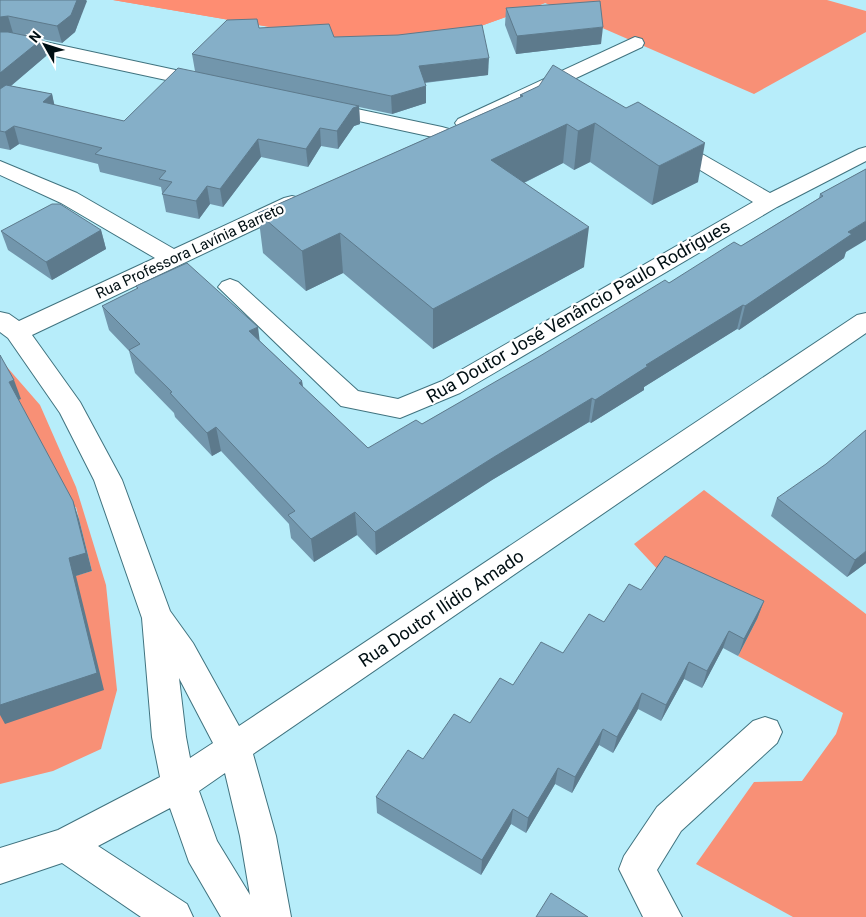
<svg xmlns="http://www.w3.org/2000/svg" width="866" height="917" viewBox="0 0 866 917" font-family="Roboto,sans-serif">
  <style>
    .green { fill: #f89076 }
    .forest { fill: #fe8d72 }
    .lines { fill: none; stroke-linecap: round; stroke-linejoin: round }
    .minor-casing { stroke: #40737f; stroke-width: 2 }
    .minor { fill: #fff; fill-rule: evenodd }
    .wall { fill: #7296ac }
    .shaded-wall { fill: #5d7a8c }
    .building { fill: #85afc8; stroke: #5d7a8c }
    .labels { text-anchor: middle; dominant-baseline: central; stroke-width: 4.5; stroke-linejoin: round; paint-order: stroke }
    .far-street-label { font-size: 15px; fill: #000f13; stroke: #fff }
    .street-label { font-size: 18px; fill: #000f13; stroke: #fff }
  </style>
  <rect width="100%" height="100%" fill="#b7edfa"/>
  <g class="green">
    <polygon points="113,0 827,0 866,11 866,32 754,94 545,3 411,51"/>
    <polygon points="0,359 40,405 76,487 106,585 117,690 101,749 53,771 0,784 0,598 92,571 76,507 0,529 28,424"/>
    <polygon points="704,490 866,614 866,917 793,917 696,864 754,782 802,781 836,734 843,713 738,656 757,619 661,573 634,544"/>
  </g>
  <polygon class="forest" points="113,0 535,0 545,3 411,51"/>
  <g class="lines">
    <g class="minor-casing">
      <g id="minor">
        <polygon points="13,35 208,77 215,79 218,83 215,87 208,89 13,47 0,48 0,36"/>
        <polygon points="635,37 642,39 644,43 642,47 472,127 465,129 458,127 455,123 458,119"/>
        <polygon points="324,102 442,127 449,129 452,133 449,137 442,139 317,112 314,108 317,104"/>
        <polygon points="669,137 676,139 770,193 859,149 866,147 866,161 777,207 460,393 400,418 341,406 218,287 222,282 230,279 238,282 358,391 398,399 442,381 753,202 662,147 659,143 662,139"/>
        <path d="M0,161L77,193L174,249L284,198L292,196L300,198L303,203L300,208L32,335L80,402L122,480L170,611L193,643L239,726L857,315L866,313V333L253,754L276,836L291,917H221L189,862L170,808L98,846L187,904L193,917H141L62,863L0,884V848L58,830L160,777L152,737L142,618L94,480L60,413L8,338L0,332V312L9,314L19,321L155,258L61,203L0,175ZM179,678L213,743L190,758L186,737ZM225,773L240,836L250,895L217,841L199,791Z"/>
        <polygon points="765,717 777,721 782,732 777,743 681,831 657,870 682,917 643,917 619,869 624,856 657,807 753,721"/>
      </g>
    </g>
    <use href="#minor" class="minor"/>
  </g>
  <g class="wall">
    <polygon points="0,0 86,0 75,32 62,43 42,39 46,56 11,86 52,94 54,105 124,121 195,71 192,54 259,28 334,37 488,75 425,83 426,103 392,114 359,107 360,124 354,126 338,149 321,146 308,167 261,157 223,207 210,204 199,219 166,212 161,187 100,172 98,164 19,144 10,150 0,148"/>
    <polygon points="506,8 601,44 516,54 505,25"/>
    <polygon points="539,86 698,182 652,205 590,162 574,170 563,163 524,183 584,267 433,349 343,273 306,291 263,253 258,213 520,97 520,95"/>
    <polygon points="866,169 844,258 739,330 737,329 644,387 644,390 591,423 589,422 492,480 376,555 357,535 314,562 291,538 289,524 221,451 212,456 175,417 174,413 135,373 129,351 109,330 102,306 137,289 136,286 260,341 302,381 303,387 368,448 422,424 669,283 741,246 819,198 820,194"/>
    <polygon points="101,230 106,249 52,280 8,250 1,231"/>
    <polygon points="777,498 866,563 847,577 771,516"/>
    <polygon points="641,590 764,601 757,619 738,656 723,648 702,688 684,679 661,721 638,709 613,753 599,745 572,793 555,784 526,833 511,824 481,875 377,813 376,797 423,759 470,723 513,685 563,653 604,622"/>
  </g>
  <g class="shaded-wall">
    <polygon points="77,0 86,0 87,1 75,32 62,43 57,26"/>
    <polygon points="8,16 13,33 0,35 0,17"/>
    <polygon points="603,27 601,44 516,54 517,36"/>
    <polygon points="42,39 46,56 0,95 0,97 0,73"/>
    <polygon points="489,58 488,75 419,83 419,66"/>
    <polygon points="426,86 426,103 392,114 391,96"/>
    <polygon points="52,94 56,112 43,102"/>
    <polygon points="359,106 360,124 354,126 338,149 337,131 353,108"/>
    <polygon points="595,123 590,162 574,170 578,131"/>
    <polygon points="567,124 563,163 489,200 491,160"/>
    <polygon points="14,126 19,144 10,150 5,132"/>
    <polygon points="320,128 321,146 308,167 306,149"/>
    <polygon points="258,139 261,157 223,207 220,189"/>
    <polygon points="705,143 698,182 652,205 659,166"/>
    <polygon points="207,186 210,204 199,219 196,201"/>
    <polygon points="866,221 866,240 846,252 844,258 739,330 745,306 848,232"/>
    <polygon points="589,227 584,267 433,349 433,309"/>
    <polygon points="101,230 106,249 52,280 46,262"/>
    <polygon points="340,233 343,273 306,291 302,251"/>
    <polygon points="743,305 737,329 644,387 644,390 591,423 595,400 646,365"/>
    <polygon points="258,327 261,351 249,331"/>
    <polygon points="14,380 21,399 16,401 9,382"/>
    <polygon points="302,381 305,405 299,383"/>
    <polygon points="592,398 589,422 492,480 376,555 375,532 494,457"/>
    <polygon points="216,427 221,451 212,456 207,433"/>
    <polygon points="73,501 79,519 92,571 76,576 104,690 5,724 0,715 0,705 69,558"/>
    <polygon points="355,512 357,535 314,562 311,539"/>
    <polygon points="866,551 866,563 847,577 855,560"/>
    <polygon points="764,601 757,619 738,656 744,639"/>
    <polygon points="729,631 723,648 702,688 707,671"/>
    <polygon points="689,662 684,679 661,721 666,705"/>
    <polygon points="642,693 638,709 613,753 617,737"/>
    <polygon points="603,729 599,745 572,793 575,777"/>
    <polygon points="558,768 555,784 526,833 528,818"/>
    <polygon points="513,809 511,824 481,875 482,860"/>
  </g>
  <g class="building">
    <polygon points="0,0 77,0 71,15 57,26 8,16 0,17"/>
    <polygon points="600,1 603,27 517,36 506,8"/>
    <polygon points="257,19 259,28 329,24 334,37 398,35 482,25 489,58 419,66 426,86 391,96 192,54 227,20"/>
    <polygon points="0,32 8,32 42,39 0,73"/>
    <polygon points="553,65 626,108 638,102 705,143 659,166 595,123 578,131 567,124 491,160 589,227 433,309 340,233 302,251 258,213 523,96 520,95 539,86"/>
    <polygon points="178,68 359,106 353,108 337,131 320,128 306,149 258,139 220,189 207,186 196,201 162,194 172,182 159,179 166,171 95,154 102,148 14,126 5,132 0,131 0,89 6,85 52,94 43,102 124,121"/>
    <polygon points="866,169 866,221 848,232 852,234 745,306 743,305 646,365 648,366 595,400 592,398 494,457 375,532 355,512 311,539 288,515 295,511 216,427 207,433 170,393 172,392 129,350 140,344 102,306 138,288 136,286 187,263 258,327 249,331 302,381 299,383 368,448 416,420 422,424 540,356 665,280 669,283 734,242 741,246 823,196 820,194"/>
    <polygon points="52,204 60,204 101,230 46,262 1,231"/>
    <polygon points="0,355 14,380 9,382 73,501 86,553 69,558 97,673 0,705"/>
    <polygon points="866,430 866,551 855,560 777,498 826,464"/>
    <polygon points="665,556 764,601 744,639 729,631 707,671 689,662 666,705 642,693 617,737 603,729 575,777 558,768 528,818 513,809 482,860 376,797 408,750 423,759 454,714 470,723 500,678 513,685 541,642 563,653 589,614 604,622 629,584 641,590"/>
    <polygon points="551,893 588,917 536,917"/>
  </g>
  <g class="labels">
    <g class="far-street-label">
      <text transform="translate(190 251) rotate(-25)">Rua Professora Lavínia Barreto</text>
    </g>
    <g class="street-label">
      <text transform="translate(578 311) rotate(-30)">Rua Doutor José Venâncio Paulo Rodrigues</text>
      <text transform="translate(441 608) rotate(-34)">Rua Doutor Ilídio Amado</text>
    </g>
  </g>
  <g transform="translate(45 45) rotate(309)" stroke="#ffffff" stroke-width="4" paint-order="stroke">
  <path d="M0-4L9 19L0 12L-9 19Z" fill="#000f13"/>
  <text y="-8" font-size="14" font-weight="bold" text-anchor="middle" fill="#000f13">N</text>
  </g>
</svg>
